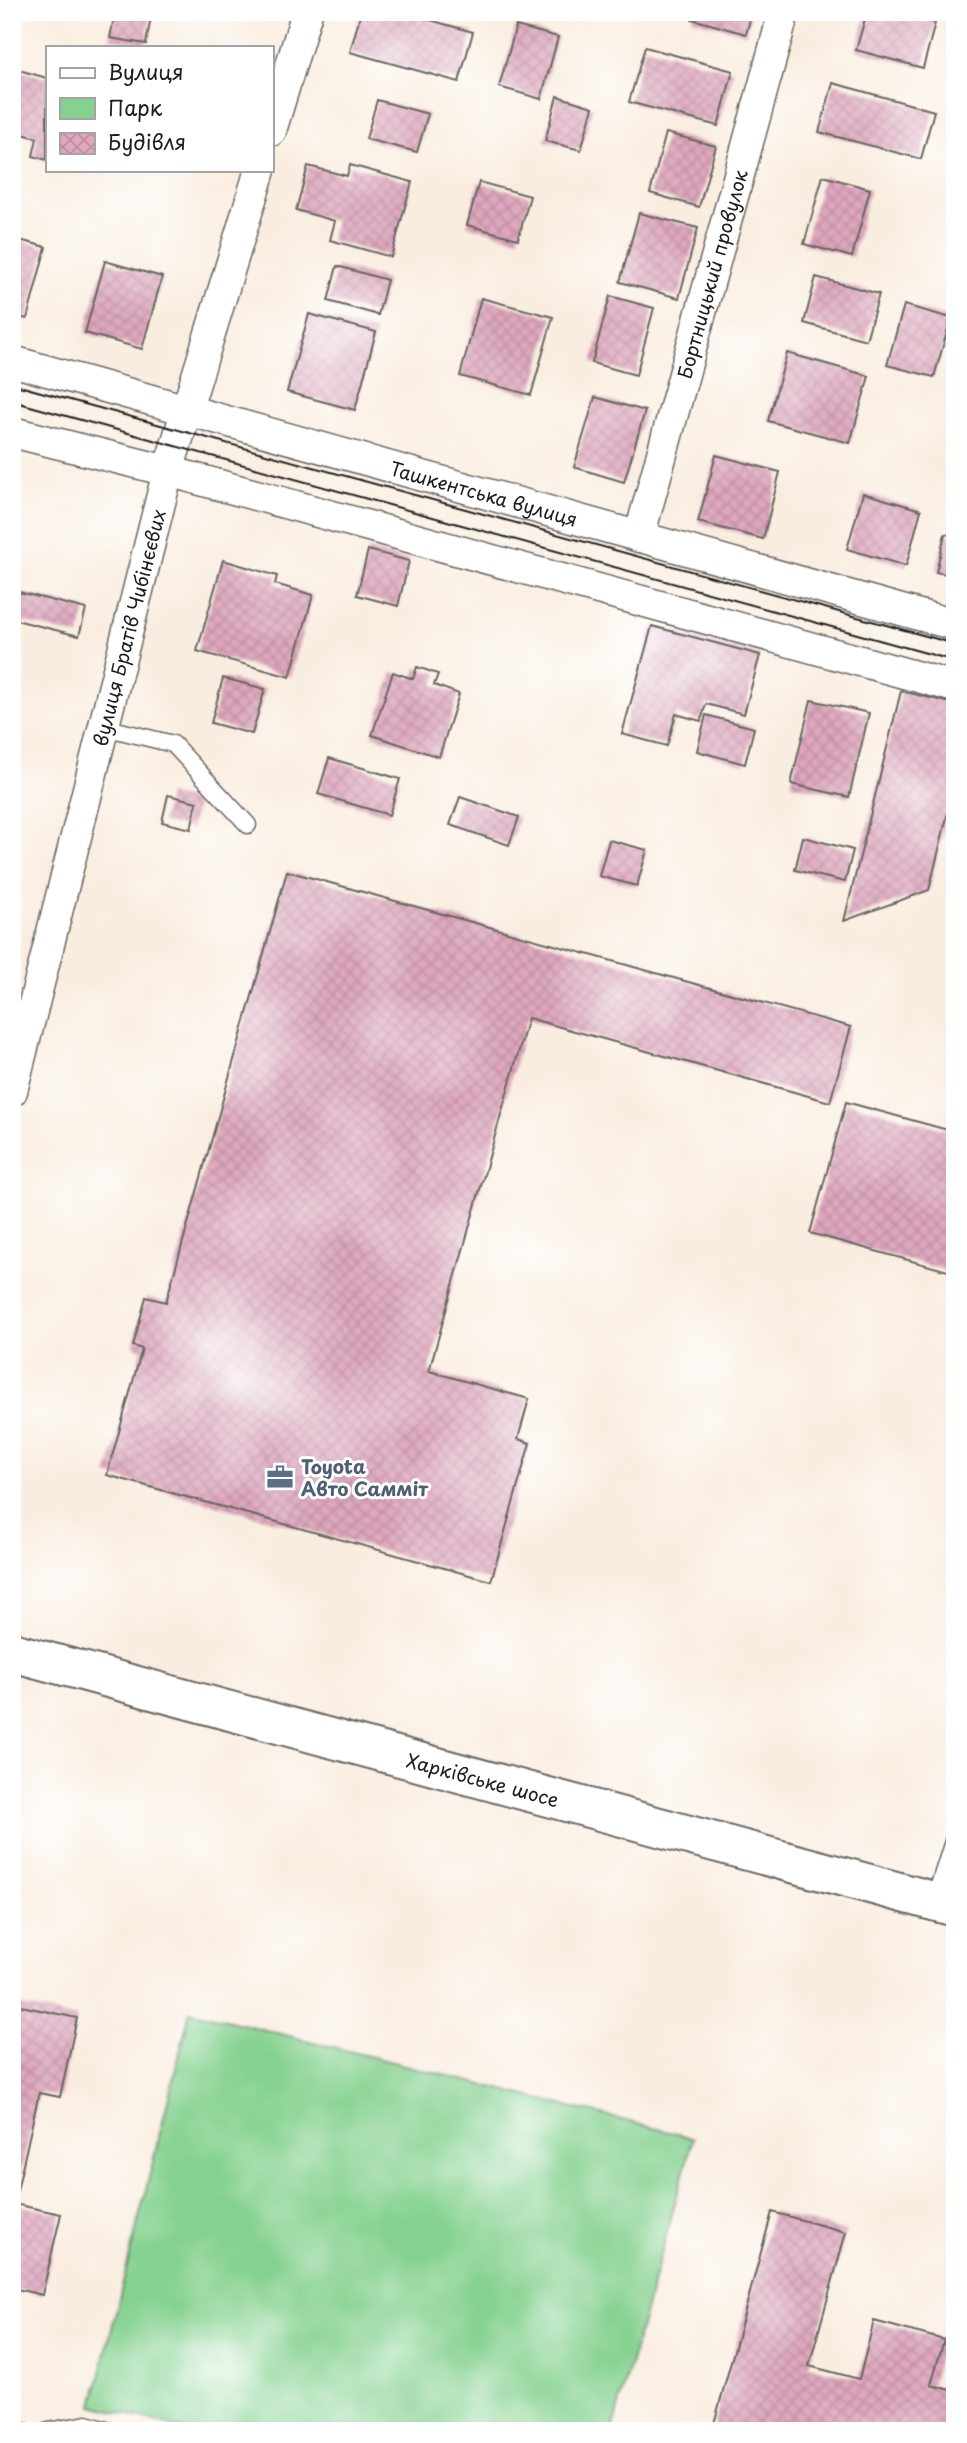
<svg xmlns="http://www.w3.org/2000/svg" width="967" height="2443" viewBox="0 0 967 2443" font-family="'Playpen Sans',sans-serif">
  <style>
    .green { fill: #85d190; stroke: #507656; stroke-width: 2 }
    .building { fill: url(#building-cross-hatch) }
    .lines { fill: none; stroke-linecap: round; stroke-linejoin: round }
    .service-casing { stroke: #696560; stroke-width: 19 }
    .minor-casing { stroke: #696560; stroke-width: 33 }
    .primary-casing { stroke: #696560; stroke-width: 42 }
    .service { stroke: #fff; stroke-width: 16 }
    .minor { stroke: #fff; stroke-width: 30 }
    .primary { stroke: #fff; stroke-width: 38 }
    .tram { stroke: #1c1c1c; stroke-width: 2 }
    .labels { text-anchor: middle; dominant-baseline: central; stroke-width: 6; stroke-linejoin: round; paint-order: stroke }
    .street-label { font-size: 19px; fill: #1c1c1c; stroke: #fff }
    .service-label { font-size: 19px; font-weight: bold; fill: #4e5e75; stroke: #fff; text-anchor: start }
  </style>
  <defs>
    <pattern id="building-cross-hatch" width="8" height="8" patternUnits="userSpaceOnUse" patternTransform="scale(1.75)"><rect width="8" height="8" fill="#dea7be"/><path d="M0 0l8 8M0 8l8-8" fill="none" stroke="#be8fa3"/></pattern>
  </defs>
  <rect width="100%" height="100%" fill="#fff"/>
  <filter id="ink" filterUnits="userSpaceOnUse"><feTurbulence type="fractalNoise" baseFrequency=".0143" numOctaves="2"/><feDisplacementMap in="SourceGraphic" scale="14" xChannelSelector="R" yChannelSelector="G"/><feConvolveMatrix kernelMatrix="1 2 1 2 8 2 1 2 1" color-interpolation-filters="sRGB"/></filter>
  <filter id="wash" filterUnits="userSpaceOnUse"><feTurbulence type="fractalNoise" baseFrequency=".00686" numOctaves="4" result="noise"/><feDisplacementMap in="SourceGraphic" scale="28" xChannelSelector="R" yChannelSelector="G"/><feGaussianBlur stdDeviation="1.57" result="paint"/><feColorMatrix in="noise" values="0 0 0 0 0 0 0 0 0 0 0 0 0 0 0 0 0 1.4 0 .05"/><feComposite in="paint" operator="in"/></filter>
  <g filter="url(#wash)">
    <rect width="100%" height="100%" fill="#f9eddf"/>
    <polygon class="green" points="190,2011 693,2138 612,2431 190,2431 93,2405"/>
    <g id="blocks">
      <g class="building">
        <polygon points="115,12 152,12 146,44 110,38"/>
        <polygon points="361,12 401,12 473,32 459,82 350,52"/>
        <polygon points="694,12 752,12 746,34 692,19"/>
        <polygon points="867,12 893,12 935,23 923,68 856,50"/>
        <polygon points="516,26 558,37 541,99 499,87"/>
        <polygon points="645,47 733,71 718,126 629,102"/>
        <polygon points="12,68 47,78 47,160 33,156 37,138 12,131"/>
        <polygon points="833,83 934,111 921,159 819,132"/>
        <polygon points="557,96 593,107 581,150 545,141"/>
        <polygon points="377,100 428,114 417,152 366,139"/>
        <polygon points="666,133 716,146 699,207 650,193"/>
        <polygon points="350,165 412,182 391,257 330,240 335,221 296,210 308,166 347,176"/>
        <polygon points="823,176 870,189 852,257 804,244"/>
        <polygon points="479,182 530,196 518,239 467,225"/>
        <polygon points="639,213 698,228 679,298 620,282"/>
        <polygon points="12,238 46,247 27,319 12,315"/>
        <polygon points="105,261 162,277 142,349 85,333"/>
        <polygon points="337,266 387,280 378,315 328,301"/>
        <polygon points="816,277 879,294 866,340 804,323"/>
        <polygon points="610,296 654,308 636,375 592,363"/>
        <polygon points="481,298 553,317 531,395 460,376"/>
        <polygon points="904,305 951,318 934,377 887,365"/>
        <polygon points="309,314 376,332 355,410 287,392"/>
        <polygon points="787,353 869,376 850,443 768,421"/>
        <polygon points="595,397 645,411 624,482 574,467"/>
        <polygon points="716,455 780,472 763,539 698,522"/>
        <polygon points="863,493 921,510 906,566 847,549"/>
        <polygon points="945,534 955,536 955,576 936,572"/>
        <polygon points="368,550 409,561 398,606 357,595"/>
        <polygon points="223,560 277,576 275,584 313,595 290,677 197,651"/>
        <polygon points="19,592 86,609 79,636 12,619"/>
        <polygon points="652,626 760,655 744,714 706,704 701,721 676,714 667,746 622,734"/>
        <polygon points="417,667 438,674 434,685 459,694 439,757 372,735 393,672 413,679"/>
        <polygon points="223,678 265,689 252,734 211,723"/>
        <polygon points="901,691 955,704 955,784 929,890 844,921"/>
        <polygon points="811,700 869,713 849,797 791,784"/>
        <polygon points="706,715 754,728 745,764 697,751"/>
        <polygon points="329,758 400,779 389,815 318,794"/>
        <polygon points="168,795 197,802 191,829 162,822"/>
        <polygon points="460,797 519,817 509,845 450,825"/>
        <polygon points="803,837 853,850 845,882 795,870"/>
        <polygon points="609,840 647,850 637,886 599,876"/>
        <polygon points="287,871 851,1027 830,1102 528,1018 429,1371 529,1399 518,1439 530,1443 491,1581 107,1475 142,1349 133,1346 146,1297 166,1302"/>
        <polygon points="846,1102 955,1132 955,1273 810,1233"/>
        <polygon points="12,2004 77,2018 60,2097 39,2093 14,2204 61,2214 42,2295 17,2289 13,2306"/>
        <polygon points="772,2212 846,2232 809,2366 859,2379 874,2321 944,2340 931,2385 955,2391 955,2431 712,2431"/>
      </g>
    </g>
  </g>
  <g filter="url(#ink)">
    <use href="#blocks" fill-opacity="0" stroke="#696560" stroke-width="2"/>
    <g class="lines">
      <g class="service-casing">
        <g id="service">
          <polyline points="104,727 173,744 248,825"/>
          <polyline points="934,1901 955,1835"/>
          <polyline points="12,2428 24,2431"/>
          <polyline points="48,2431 87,2424 110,2431"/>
        </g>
      </g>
      <g class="minor-casing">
        <g id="minor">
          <polyline points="271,131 307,12"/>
          <path id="s1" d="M12,361L955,625"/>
          <polyline points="12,432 168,471 955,687"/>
          <path id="s2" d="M639,537L784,12"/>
          <path id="s3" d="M12,1091L168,471L260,170"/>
        </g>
      </g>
      <g class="primary-casing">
        <g id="primary">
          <path id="s4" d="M12,1652L955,1907"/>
        </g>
      </g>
      <use href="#service" class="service"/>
      <use href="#minor" class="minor"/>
      <use href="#primary" class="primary"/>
      <g class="tram">
        <polyline points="12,384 955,644"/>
        <polyline points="12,401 955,661"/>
      </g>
    </g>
  </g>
  <defs>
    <g id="office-bare" transform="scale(2.1)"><path d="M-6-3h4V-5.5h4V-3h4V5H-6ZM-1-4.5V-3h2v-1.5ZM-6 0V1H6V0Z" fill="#5c6f8a" stroke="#fff" stroke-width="2.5" paint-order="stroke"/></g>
  </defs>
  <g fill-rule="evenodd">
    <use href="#office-bare" x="280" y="1477"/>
  </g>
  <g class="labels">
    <g class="street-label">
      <text stroke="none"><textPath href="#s2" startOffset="273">Бортницький провулок</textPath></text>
      <text stroke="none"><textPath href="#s1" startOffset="490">Ташкентська вулиця</textPath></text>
      <text stroke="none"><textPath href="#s3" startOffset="478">вулиця Братів Чибінєєвих</textPath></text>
      <text stroke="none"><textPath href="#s4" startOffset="488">Харківське шосе</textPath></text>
    </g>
    <g class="service-label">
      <text x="301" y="1466">Toyota<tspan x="301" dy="22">Авто Самміт</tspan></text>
    </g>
  </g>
  <rect width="967" height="2443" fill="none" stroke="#fff" stroke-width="42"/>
  <rect x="46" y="46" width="228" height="126" fill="#ffffff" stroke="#a4a4a4" stroke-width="2"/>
  <rect x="60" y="68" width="35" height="10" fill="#ffffff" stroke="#a4a4a4" stroke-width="2"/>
  <text x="108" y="80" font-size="21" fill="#1c1c1c">Вулиця</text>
  <rect x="60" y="98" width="35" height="21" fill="#85d190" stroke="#a4a4a4" stroke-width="2"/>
  <text x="108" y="116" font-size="21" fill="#1c1c1c">Парк</text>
  <rect x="60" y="133" width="35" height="21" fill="url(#building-cross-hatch)" stroke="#a4a4a4" stroke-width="2"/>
  <text x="108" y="150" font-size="21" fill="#1c1c1c">Будівля</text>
</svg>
